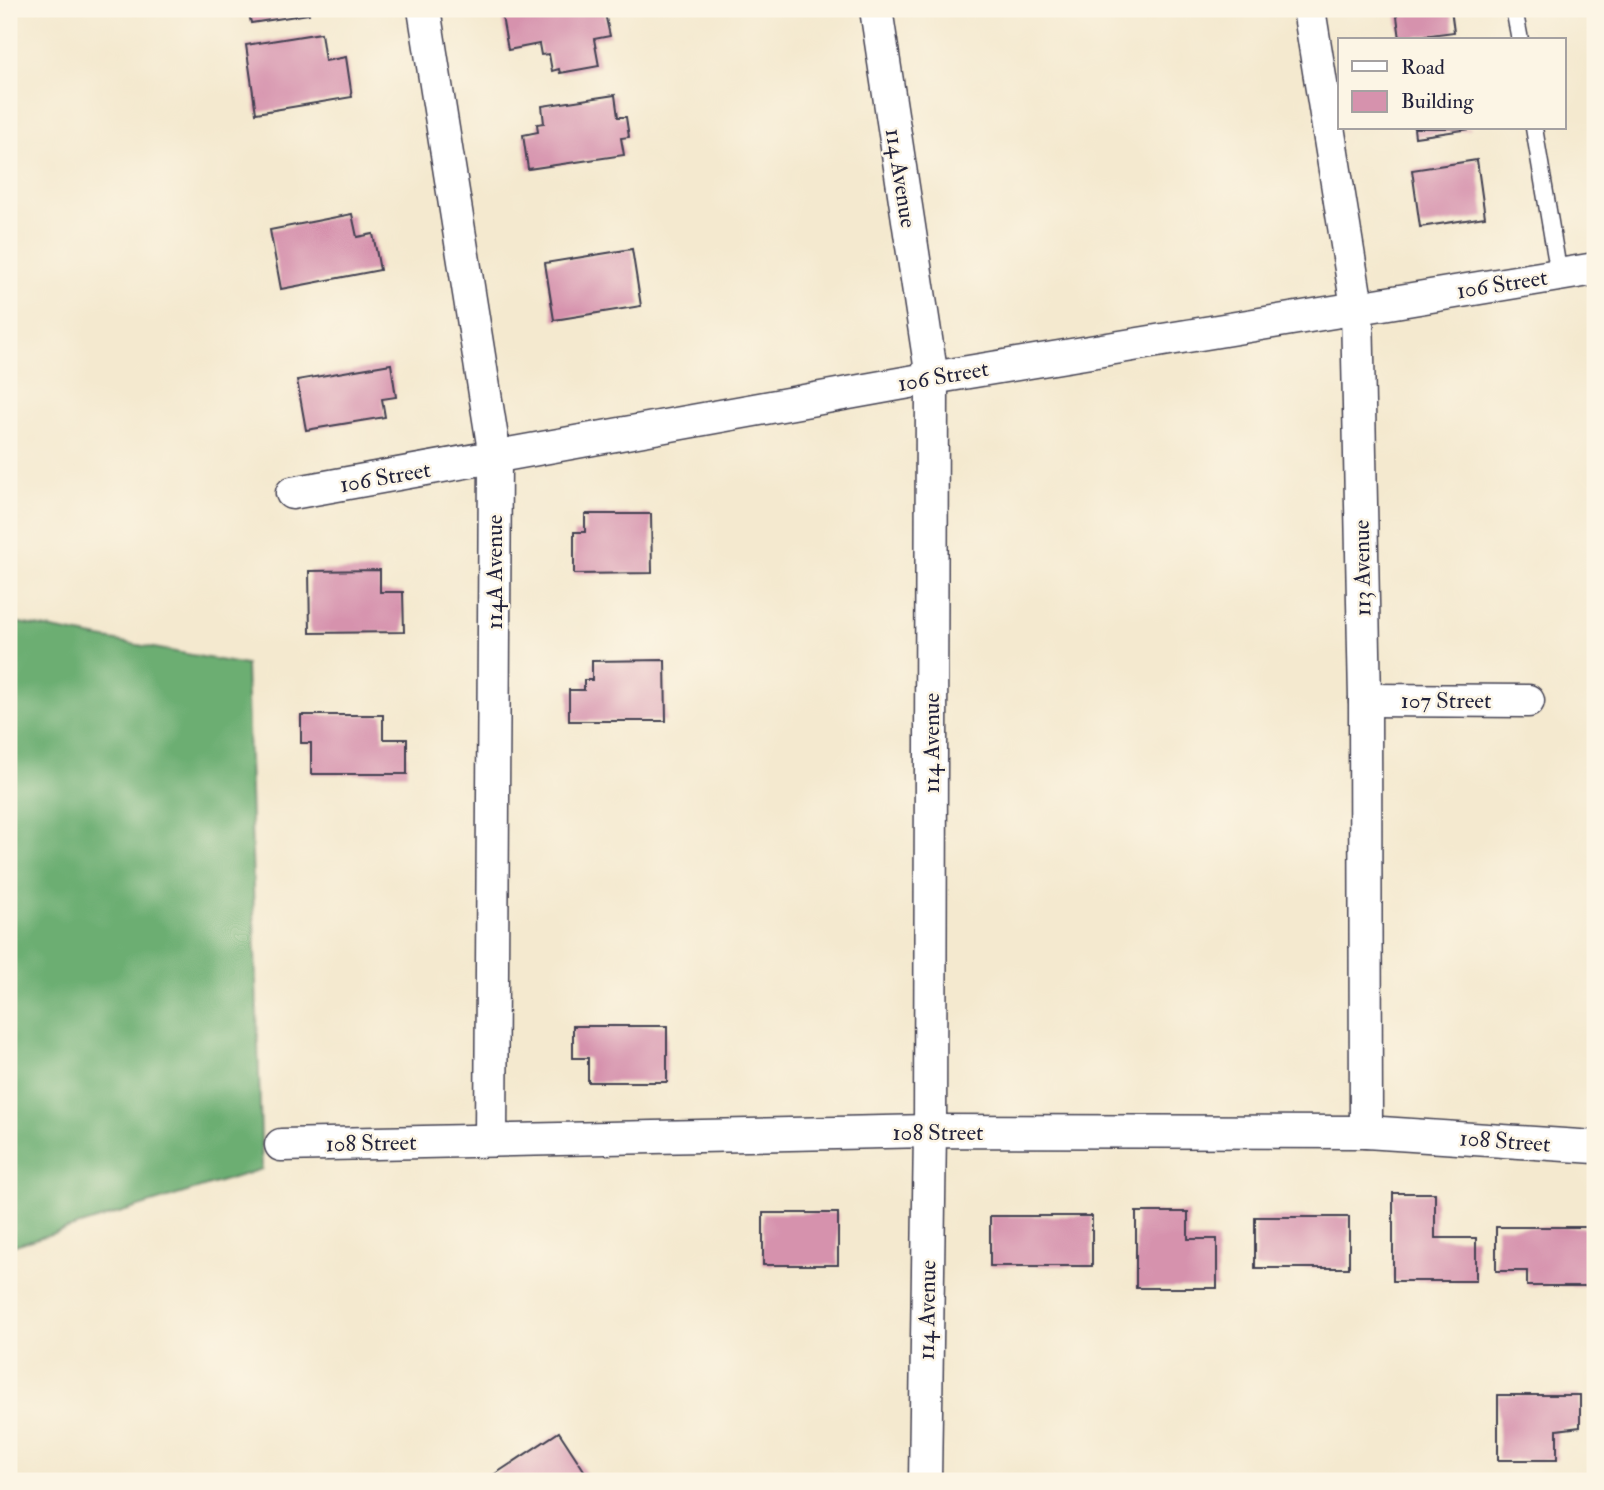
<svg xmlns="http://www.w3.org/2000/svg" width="1604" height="1490" viewBox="0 0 1604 1490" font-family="'IM FELL Double Pica',serif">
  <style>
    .forest { fill: #6cae72; stroke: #476856; stroke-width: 2 }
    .building { fill: #d692ad }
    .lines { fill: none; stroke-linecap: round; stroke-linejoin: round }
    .lane-casing { stroke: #424051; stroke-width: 19 }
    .street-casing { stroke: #424051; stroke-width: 35 }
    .lane { stroke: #fff; stroke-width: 16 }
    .street { stroke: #fff; stroke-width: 32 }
    .labels { text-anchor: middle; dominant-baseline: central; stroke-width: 5; stroke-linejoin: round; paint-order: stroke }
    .street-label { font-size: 23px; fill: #22223b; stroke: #fcf5e5 }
  </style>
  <rect width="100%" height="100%" fill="#fcf5e5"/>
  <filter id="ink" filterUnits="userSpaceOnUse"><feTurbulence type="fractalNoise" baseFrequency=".0143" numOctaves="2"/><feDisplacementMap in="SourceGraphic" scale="14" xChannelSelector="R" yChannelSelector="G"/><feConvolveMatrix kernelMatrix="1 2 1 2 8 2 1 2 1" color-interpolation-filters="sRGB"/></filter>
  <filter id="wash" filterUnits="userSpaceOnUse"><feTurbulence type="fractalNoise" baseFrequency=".00686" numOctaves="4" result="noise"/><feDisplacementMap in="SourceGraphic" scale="28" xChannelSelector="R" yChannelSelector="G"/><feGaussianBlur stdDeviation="1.57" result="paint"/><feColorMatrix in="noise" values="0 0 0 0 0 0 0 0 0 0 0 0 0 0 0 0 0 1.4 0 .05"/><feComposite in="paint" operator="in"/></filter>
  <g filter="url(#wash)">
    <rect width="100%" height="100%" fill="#f4e9cf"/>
    <polygon class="forest" points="9,621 246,665 262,1169 9,1247"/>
    <g id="blocks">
      <g class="building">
        <polygon points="248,9 308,9 309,14 251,23"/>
        <polygon points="514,9 543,9 544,12 563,9 604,9 610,36 594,39 599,66 560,73 559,69 552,71 549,54 541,55 539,44 508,50 501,11"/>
        <polygon points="1396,9 1451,9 1454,32 1400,39"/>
        <polygon points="321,33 325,61 346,57 352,97 256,113 246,45"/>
        <polygon points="615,95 618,117 626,117 629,137 621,138 624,155 528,169 523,135 538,132 537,124 544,123 542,106"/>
        <polygon points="1414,128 1471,128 1471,129 1415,137"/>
        <polygon points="1477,160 1485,217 1420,227 1412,170"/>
        <polygon points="352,214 357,237 373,234 380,270 281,289 270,230"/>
        <polygon points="632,249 641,306 554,320 545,263"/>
        <polygon points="391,364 396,397 382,399 385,417 306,430 297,380"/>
        <polygon points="585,514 651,514 652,573 574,574 574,532 585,532"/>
        <polygon points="380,570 380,592 403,592 404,632 310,633 309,571"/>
        <polygon points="665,660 666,721 569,721 569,690 584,690 584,680 592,680 592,661"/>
        <polygon points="301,715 383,715 383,739 407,739 407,774 311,774 311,743 301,743"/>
        <polygon points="573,1026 667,1026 667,1082 588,1082 588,1058 573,1058"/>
        <polygon points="1393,1193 1435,1193 1435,1238 1476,1238 1476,1281 1393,1281"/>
        <polygon points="1136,1212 1188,1212 1188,1239 1217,1239 1217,1288 1136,1288"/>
        <rect x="763" y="1213" width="75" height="52"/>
        <rect x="990" y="1216" width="102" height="50"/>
        <rect x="1255" y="1217" width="94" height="51"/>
        <polygon points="1496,1227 1587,1227 1587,1286 1527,1286 1527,1271 1496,1271"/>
        <polygon points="1498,1395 1580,1395 1580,1427 1557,1430 1557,1460 1498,1460"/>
        <polygon points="559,1432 591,1481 500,1481 495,1474"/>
      </g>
    </g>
  </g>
  <g filter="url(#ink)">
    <use href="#blocks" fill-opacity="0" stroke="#424051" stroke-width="2"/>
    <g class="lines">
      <g class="lane-casing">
        <g id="lane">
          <polyline points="1514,9 1520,40"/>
          <polyline points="1534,128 1559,275"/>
        </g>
      </g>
      <g class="street-casing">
        <g id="street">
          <polyline points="424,9 495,457 491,1140"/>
          <polyline points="876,9 932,378 930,1131 925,1481"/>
          <polyline points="1309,9 1357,307 1365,700 1366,1132"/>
          <polyline points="292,493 932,378 1595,269"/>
          <polyline points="1365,700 1528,701"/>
          <polyline points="281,1145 930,1131 1366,1132 1595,1147"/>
        </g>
      </g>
      <use href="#lane" class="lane"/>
      <use href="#street" class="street"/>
    </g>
  </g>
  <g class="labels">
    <g class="street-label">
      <text transform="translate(901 178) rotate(81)">114 Avenue</text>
      <text transform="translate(1502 284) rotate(-9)">106 Street</text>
      <text transform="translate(943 376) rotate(-10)">106 Street</text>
      <text transform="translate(385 477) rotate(-10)">106 Street</text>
      <text transform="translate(1362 568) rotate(-91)">113 Avenue</text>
      <text transform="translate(494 572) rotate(-90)">114A Avenue</text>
      <text x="1446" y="700">107 Street</text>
      <text transform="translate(931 743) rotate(-90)">114 Avenue</text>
      <text x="938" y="1132">108 Street</text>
      <text transform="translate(1505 1141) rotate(4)">108 Street</text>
      <text transform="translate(371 1143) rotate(-1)">108 Street</text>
      <text transform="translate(927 1310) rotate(-89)">114 Avenue</text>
    </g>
  </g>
  <rect width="1604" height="1490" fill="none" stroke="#fcf5e5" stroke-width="35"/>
  <rect x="1338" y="38" width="228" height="91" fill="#fcf5e5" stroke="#a5a1a1" stroke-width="2"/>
  <rect x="1352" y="61" width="35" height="10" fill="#ffffff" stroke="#a5a1a1" stroke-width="2"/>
  <text x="1401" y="74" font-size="21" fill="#22223b">Road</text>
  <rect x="1352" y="91" width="35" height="21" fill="#d692ad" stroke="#a5a1a1" stroke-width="2"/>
  <text x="1401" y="108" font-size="21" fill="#22223b">Building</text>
</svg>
